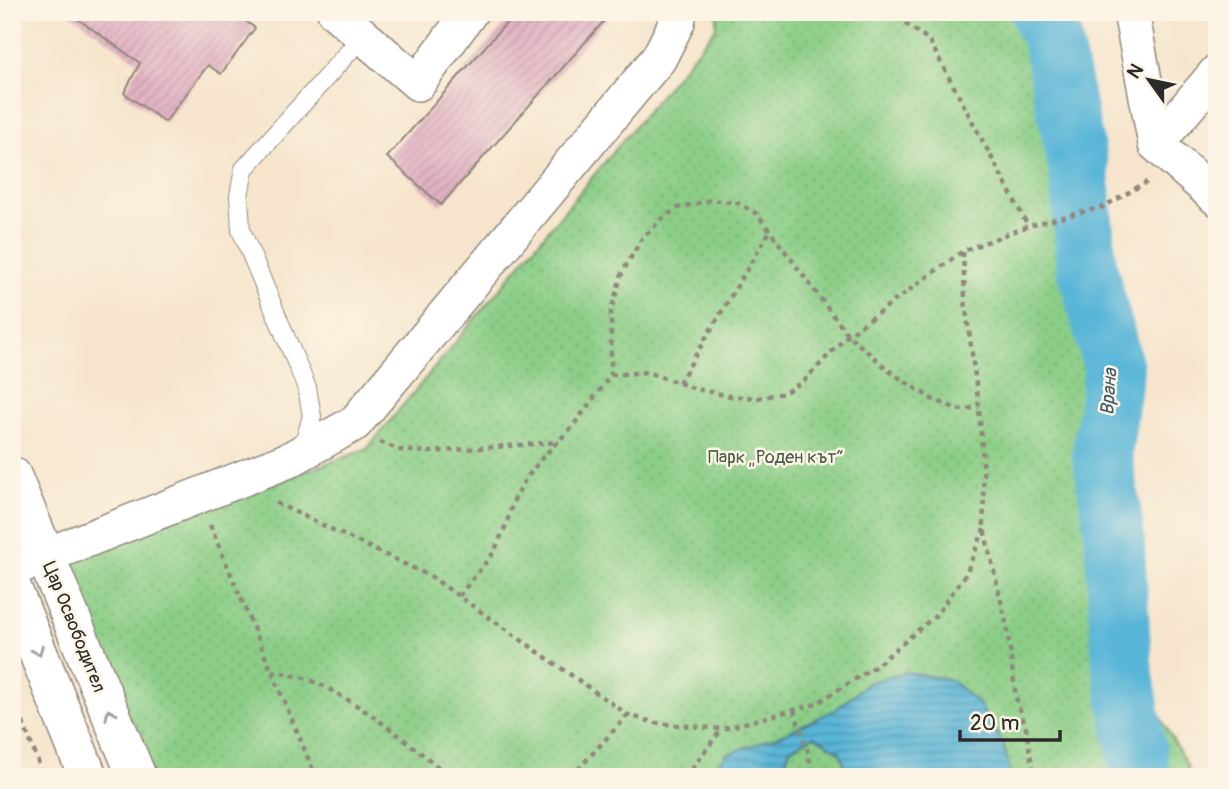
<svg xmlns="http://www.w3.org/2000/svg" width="1229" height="789" viewBox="0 0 1229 789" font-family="Pangolin,sans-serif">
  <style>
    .grass { fill: url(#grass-dots); stroke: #5b7c59; stroke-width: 2 }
    .water { fill: url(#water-rules); stroke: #427082; stroke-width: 2 }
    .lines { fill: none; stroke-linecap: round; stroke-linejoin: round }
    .river { stroke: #5ab6d8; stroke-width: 60 }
    .building { fill: url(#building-hatch) }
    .lane-casing { stroke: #90887c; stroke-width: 20 }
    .street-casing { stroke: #90887c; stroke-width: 38 }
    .secondary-casing { stroke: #90887c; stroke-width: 41 }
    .path { stroke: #90887c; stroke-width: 4.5; stroke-dasharray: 5 5; stroke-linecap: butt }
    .lane { stroke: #fff; stroke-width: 18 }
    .street { stroke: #fff; stroke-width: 35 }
    .secondary { stroke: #fff; stroke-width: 38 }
    .oneway { stroke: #a0a0a0 }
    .labels { text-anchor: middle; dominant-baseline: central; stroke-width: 5; stroke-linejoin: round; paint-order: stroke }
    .park-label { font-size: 18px; fill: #485c47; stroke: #fcf5e5 }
    .street-label { font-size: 18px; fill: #2b2b2b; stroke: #fcf5e5 }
    .water-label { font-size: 19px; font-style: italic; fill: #3b5c68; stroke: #fcf5e5 }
  </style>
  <defs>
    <pattern id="grass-dots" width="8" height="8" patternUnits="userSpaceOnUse" patternTransform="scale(1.75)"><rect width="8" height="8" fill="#8bce87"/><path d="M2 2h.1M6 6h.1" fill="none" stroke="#78b175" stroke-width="1.8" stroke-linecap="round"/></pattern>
    <pattern id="water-rules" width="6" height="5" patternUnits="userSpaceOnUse" patternTransform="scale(1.75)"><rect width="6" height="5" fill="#5ab6d8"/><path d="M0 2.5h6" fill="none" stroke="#4b94af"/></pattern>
    <pattern id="building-hatch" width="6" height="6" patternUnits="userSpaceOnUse" patternTransform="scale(1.75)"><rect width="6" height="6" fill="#e1b1c2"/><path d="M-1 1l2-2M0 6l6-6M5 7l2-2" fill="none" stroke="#c198a7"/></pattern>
  </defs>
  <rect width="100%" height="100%" fill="#fcf5e5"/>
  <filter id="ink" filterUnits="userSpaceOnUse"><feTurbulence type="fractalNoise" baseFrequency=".0143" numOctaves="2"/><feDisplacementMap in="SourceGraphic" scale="14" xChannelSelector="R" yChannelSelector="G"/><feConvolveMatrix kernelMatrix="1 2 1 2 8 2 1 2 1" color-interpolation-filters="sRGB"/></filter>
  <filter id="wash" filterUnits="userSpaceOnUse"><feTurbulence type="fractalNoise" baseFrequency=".00686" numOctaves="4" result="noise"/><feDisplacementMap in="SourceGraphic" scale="28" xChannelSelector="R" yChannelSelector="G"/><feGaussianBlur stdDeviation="1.57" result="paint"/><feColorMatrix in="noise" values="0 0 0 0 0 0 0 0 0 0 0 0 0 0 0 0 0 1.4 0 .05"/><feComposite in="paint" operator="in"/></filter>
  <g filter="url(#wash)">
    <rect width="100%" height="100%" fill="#f6e5cc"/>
    <polygon class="grass" points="717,12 1028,12 1049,65 1085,196 1100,375 1097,476 1089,532 1104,587 1148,695 1188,767 1189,777 151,777 60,559 367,449 716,28"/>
    <polygon class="water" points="906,672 951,680 978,703 1004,745 1011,777 846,777 847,772 839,751 814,736 790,749 782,771 783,777 708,777 727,754 781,735 835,710 868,683"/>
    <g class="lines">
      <polyline class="river" points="1040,12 1052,39 1078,165 1087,267 1114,369 1102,454 1114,530 1122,665 1141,777"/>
    </g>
    <g id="blocks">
      <g class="building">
        <polygon points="68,12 233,12 255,28 221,74 208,65 165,122 124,93 140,63"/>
        <polygon points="516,12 612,12 441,205 387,157"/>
      </g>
    </g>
  </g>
  <g filter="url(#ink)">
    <use href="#blocks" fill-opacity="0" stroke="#90887c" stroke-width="2"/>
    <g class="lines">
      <g class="lane-casing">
        <polyline id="lane" points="297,448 306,437 312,416 307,388 241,230 239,196 244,169 363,36"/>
      </g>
      <g class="street-casing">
        <g id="street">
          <polyline points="335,12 418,83 470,12"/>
          <polyline points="1131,12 1156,144 1217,198"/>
          <polyline points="1156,144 1217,72"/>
          <polyline points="12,569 289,460 355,423 659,58 677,22 679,12"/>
        </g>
      </g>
      <g class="secondary-casing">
        <g id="secondary">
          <polyline points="12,476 137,777"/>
          <polyline points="12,588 88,777"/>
        </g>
      </g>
      <g class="path">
        <polyline points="889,12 929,40 1028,226"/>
        <polyline points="963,252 965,301 979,407 983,460 984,529 1007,627 1016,698 1026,728 1034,777"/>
        <polyline points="611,375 647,372 696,389 730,396 758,398 784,393 804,381 848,335 963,251 1028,226 1103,207 1147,182"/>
        <polyline points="679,383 770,231"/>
        <polyline points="380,442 400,450 429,452 559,442"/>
        <polyline points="276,503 430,576 628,715 656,723 722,729 816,704 876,666 936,615 966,574 984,529"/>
        <polyline points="210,525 316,777"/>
        <polyline points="459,596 494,552 506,525 513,502 525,480 541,459 572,427 611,375 611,311 622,273 641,240 664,217 678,208 711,200 738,203 757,214 848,335 892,373 932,399 960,410 979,407"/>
        <path d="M272,671C286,674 302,676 315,682C365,706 408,742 450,777"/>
        <polyline points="12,694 44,777"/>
        <polyline points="794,710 809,755 812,777"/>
        <polyline points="571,777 628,715"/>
        <polyline points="686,777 721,730"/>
      </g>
      <use href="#lane" class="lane"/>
      <use href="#street" class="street"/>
      <use href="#secondary" class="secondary"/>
    </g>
    <defs><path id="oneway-chevron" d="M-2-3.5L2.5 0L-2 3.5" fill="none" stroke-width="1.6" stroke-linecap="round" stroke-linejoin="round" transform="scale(1.75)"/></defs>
    <g class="oneway">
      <use href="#oneway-chevron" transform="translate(38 651) rotate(68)"/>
      <use href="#oneway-chevron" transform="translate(110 714) rotate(-113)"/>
    </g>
  </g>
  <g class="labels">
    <g class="park-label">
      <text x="776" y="457">Парк „Роден кът“</text>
    </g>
    <g class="street-label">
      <text transform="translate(74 627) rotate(68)">Цар Освободител</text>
    </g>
    <g class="water-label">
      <text transform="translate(1109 392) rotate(-86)">Врана</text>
    </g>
  </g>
  <rect width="1229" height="789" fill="none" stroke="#fcf5e5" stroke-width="42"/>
  <g transform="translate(1149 80) rotate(303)" stroke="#fcf5e5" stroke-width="5" paint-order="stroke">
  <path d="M0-5L12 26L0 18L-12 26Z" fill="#2b2b2b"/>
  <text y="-10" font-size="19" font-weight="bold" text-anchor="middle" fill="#2b2b2b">N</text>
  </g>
  <path d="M960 730v10h100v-10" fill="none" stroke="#2b2b2b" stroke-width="3.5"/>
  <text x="970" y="730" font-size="21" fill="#2b2b2b" stroke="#fcf5e5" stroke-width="5" paint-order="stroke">20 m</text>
</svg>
